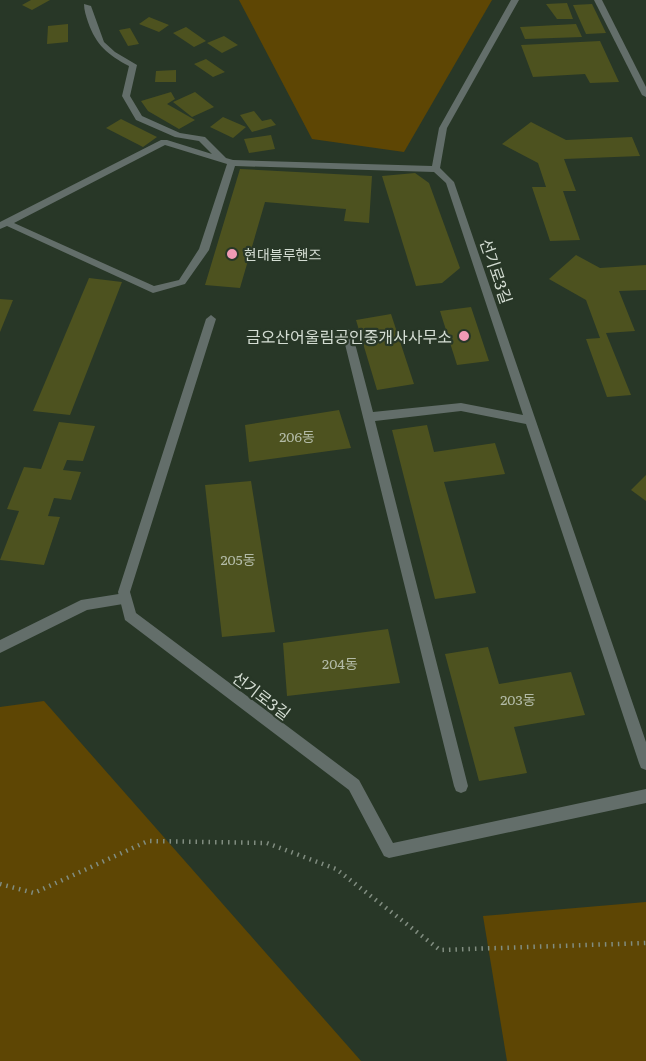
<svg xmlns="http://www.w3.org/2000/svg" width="646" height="1061" viewBox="0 0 646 1061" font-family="Literata,'Noto Sans KR',serif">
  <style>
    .green { fill: #5e4604 }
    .building { fill: #4d521f }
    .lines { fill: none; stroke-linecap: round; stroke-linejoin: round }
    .path { stroke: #818d80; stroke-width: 4.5; stroke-dasharray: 1.5 5; stroke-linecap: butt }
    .lane { fill: #636e6a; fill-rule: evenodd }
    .street { fill: #636e6a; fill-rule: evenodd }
    .poi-dot { fill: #f09ab5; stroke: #283727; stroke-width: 2 }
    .labels { text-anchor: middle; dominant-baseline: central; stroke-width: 4.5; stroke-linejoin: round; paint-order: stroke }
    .far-poi-label { font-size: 14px; fill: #d4ddd3; stroke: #283727; text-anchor: start }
    .number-label { font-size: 14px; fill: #b2baa6 }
    .street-label { font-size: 16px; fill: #d4ddd3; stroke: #283727 }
    .poi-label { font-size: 16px; fill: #d4ddd3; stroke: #283727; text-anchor: end }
  </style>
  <rect width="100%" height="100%" fill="#283727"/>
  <g class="green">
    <polygon points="239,0 492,0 404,152 312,139"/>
    <polygon points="44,701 361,1061 0,1061 0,707"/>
    <polygon points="646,902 646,1061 507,1061 483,916"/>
  </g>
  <g class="building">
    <polygon points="31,0 50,0 32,10 22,5"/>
    <polygon points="567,3 573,19 557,19 546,4"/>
    <polygon points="592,4 606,33 586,34 573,5"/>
    <polygon points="149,17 169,25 159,32 139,24"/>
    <polygon points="68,24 68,42 47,44 48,26"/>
    <polygon points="576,24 582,37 525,39 520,27"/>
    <polygon points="186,27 206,41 194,47 173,33"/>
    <polygon points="130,28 139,44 128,46 119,30"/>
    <polygon points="224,36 238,45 222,53 207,43"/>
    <polygon points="600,41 619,82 590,83 585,74 533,77 521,45"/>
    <polygon points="206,59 225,72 213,77 194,64"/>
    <polygon points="176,70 176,82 155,82 156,71"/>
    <polygon points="171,92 175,99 167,104 195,120 179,129 148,111 141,101"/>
    <polygon points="195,92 214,107 192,117 173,102"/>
    <polygon points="254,111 262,121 271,119 276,125 252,132 240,115"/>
    <polygon points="223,117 246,127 233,138 210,127"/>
    <polygon points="121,119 157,137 143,147 106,128"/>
    <polygon points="531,122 566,140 632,137 640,156 564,159 576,191 563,191 580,240 550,241 532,187 546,187 538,163 502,144"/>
    <polygon points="271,135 275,149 249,153 244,139"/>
    <polygon points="240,169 372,176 369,223 344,221 346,209 265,202 240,288 205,285"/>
    <polygon points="415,173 429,183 460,268 442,283 416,286 382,176"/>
    <polygon points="576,255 600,268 646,265 646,290 619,291 635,331 606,333 631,395 607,397 586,339 600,338 586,300 549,279"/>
    <polygon points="89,278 122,282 70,415 33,411"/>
    <polygon points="0,299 13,300 0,332"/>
    <polygon points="471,307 489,361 457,365 440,311"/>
    <polygon points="391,314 414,384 377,390 356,320"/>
    <polygon points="339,410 351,448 249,462 245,425"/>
    <polygon points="59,422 95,426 83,461 67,460 63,470 81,472 71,500 54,498 48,516 60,517 44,565 0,560 19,511 7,509 24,467 41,469"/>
    <polygon points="427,425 434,452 495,443 505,474 444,482 476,593 435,599 392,430"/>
    <polygon points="646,475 646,501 631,490"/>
    <polygon points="251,481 275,632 222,637 205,485"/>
    <polygon points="388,629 400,683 287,696 283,643"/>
    <polygon points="488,647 499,684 571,672 585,715 514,727 527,773 479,781 445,654"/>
  </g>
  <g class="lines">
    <polyline class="path" points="0,884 34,893 148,841 267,843 336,869 440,950 646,943"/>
    <polygon class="lane" points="125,593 129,595 131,599 129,603 87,610 0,653 0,640 81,600"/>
    <g class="street">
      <path d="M511,0H519L447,128L440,168L454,182L646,742V770L641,768L639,763L526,424L461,411L375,421L468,786L466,791L461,793L456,791L454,786L342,332L347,328L352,332L373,412L461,403L523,415L446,183L434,172L235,166L209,250L185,284L153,293L7,226L0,229V222L161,140H167L212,154L199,141L175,137L136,120L122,96L129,66C108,55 96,45 88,22C86,16 84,10 84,4L91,6L104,42L115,52L137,65L130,96L142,116L180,133L205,137L226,158L233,160L432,166L439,128ZM165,145L227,164L199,249L179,280L154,286L14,223Z"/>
      <polygon points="594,0 602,0 646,87 646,97 642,95"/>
      <polygon points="211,315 216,319 130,592 136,613 359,780 393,843 646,789 646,803 389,858 384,856 349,790 125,620 118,592 206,319"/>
    </g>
  </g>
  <g class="poi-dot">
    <circle cx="232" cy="254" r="6"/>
    <circle cx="464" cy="336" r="6"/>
  </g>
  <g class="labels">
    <g class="far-poi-label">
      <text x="244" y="254">현대블루핸즈</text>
    </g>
    <g class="number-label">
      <text x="297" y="436">206동</text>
      <text x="238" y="559">205동</text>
      <text x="340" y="663">204동</text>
      <text x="518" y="699">203동</text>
    </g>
    <g class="street-label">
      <text transform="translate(497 271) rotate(71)">선기로3길</text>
      <text transform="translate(262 695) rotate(37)">선기로3길</text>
    </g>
    <g class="poi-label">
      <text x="452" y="336">금오산어울림공인중개사사무소</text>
    </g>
  </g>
</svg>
